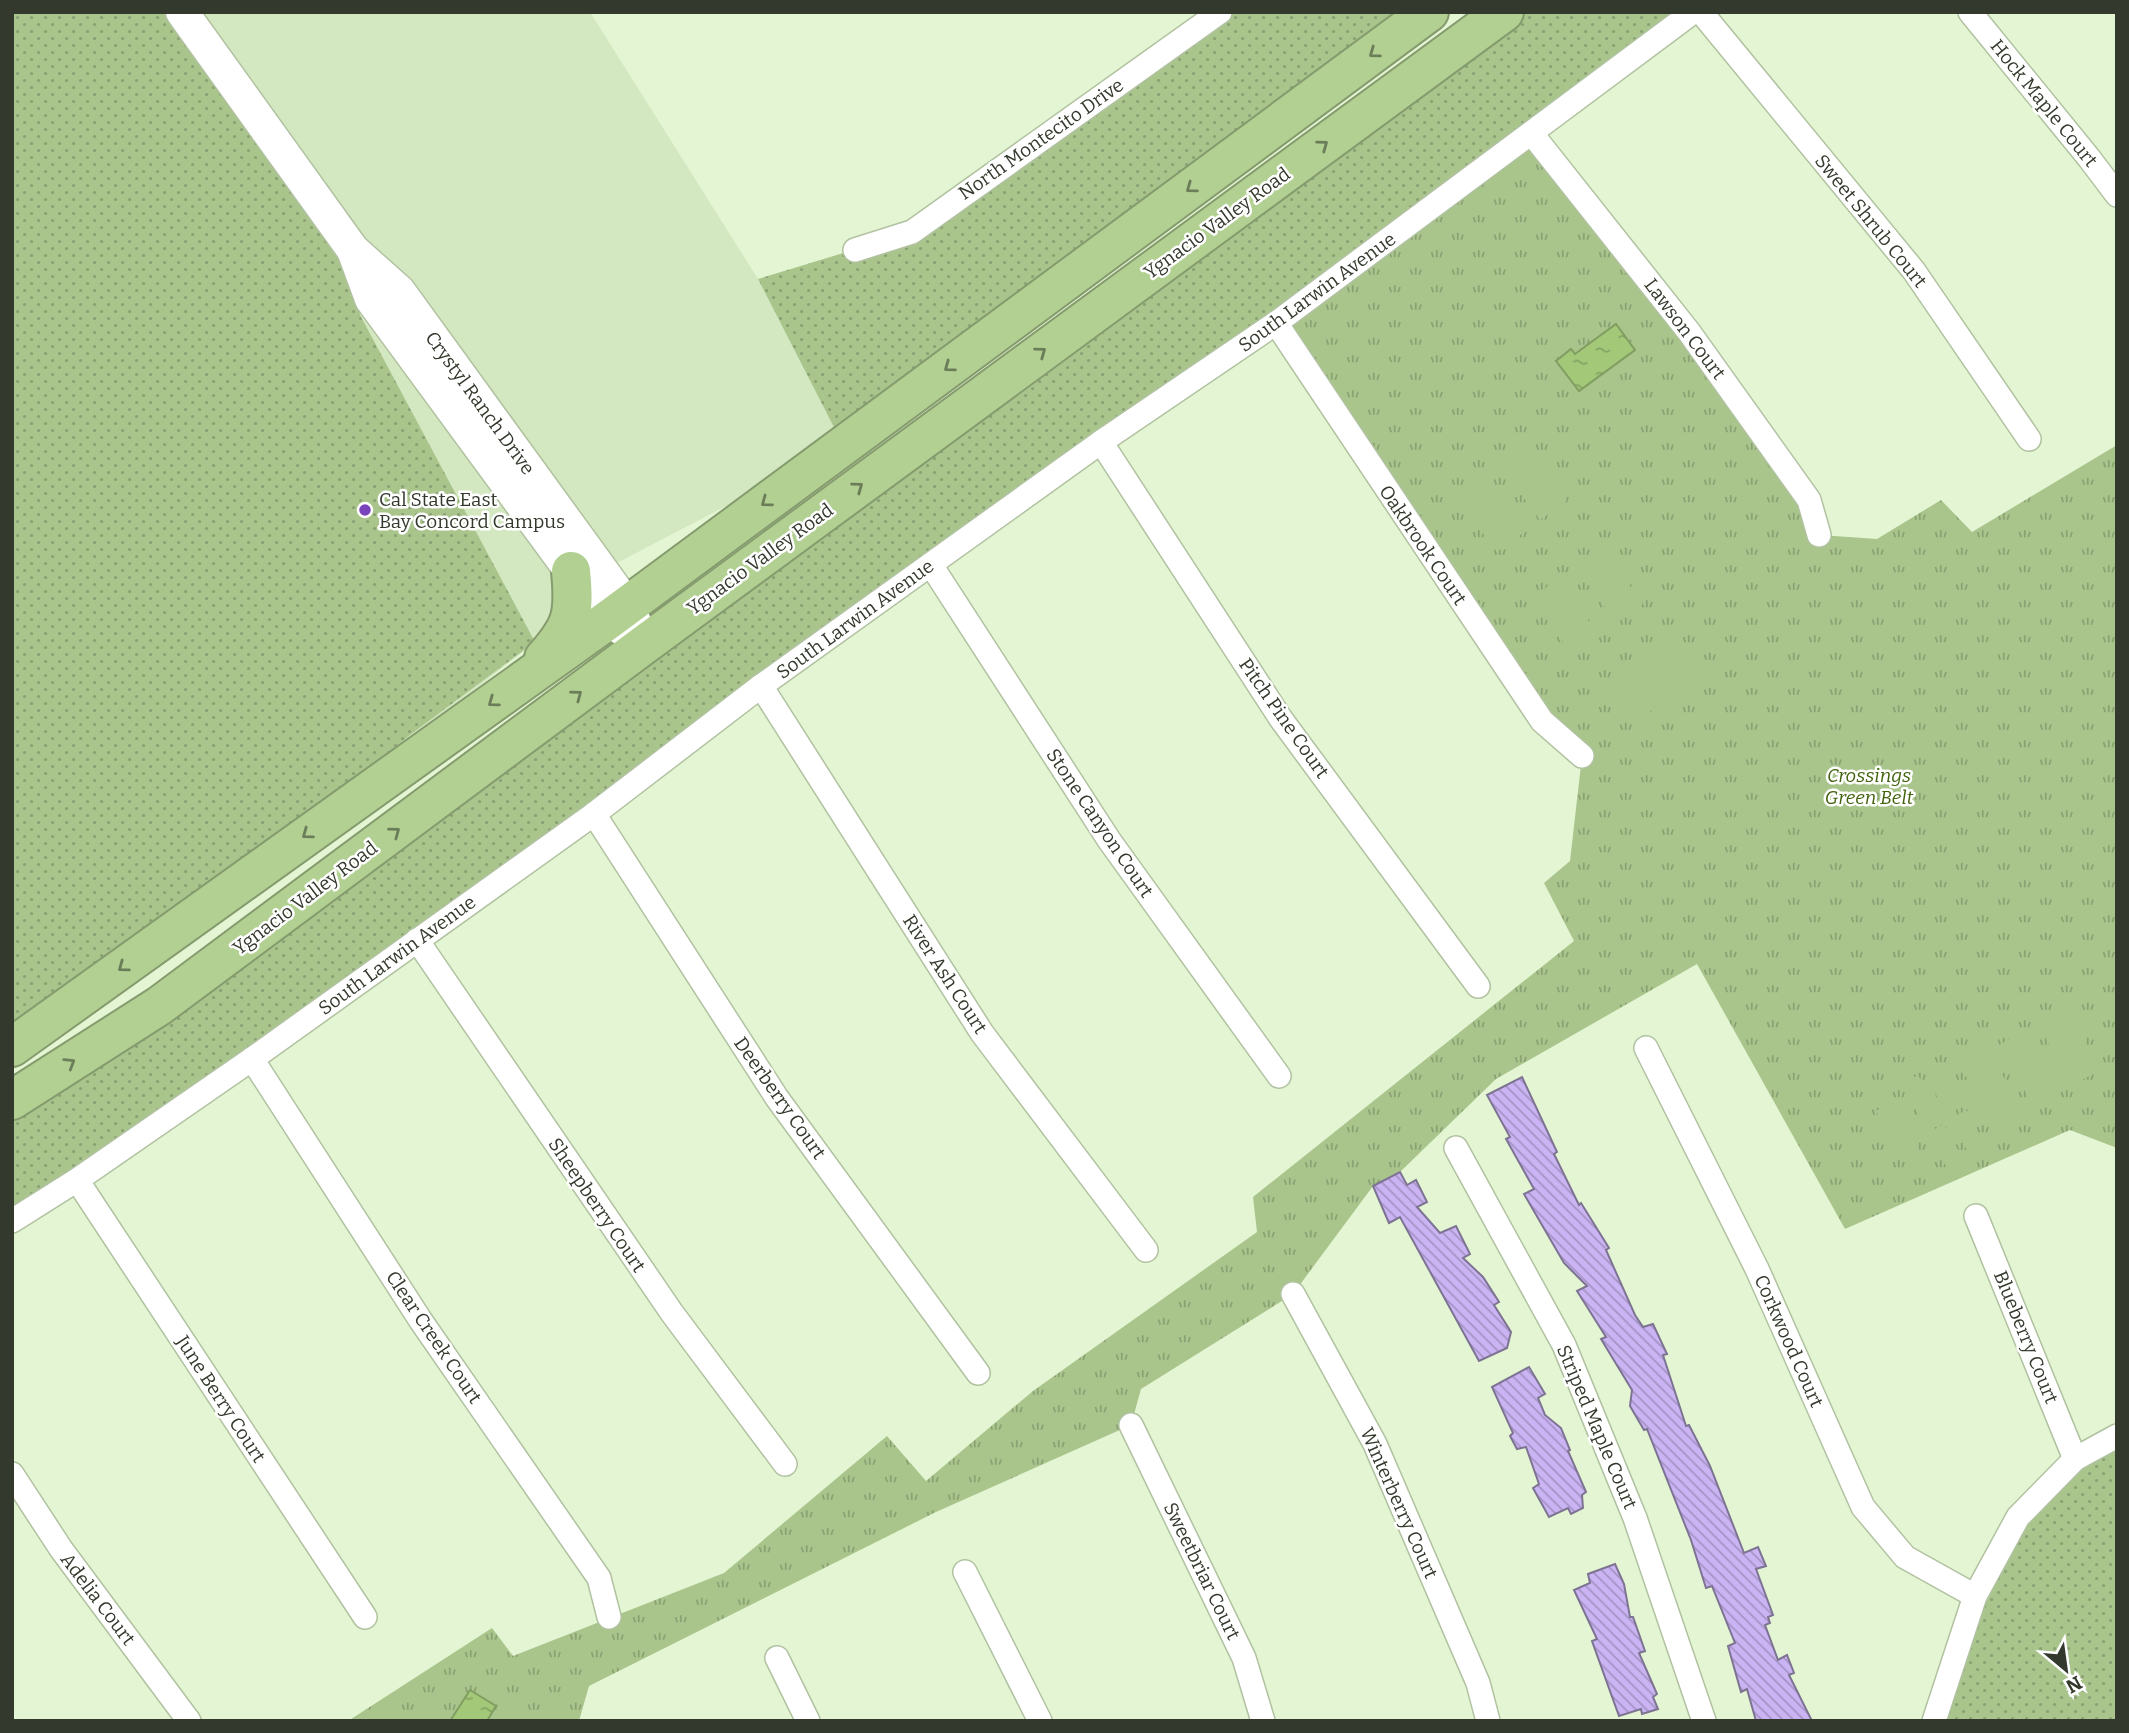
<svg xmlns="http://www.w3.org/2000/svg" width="2129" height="1733" viewBox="0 0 2129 1733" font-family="Bitter,serif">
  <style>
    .built { fill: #d3e7c0 }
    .grass { fill: url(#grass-dots) }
    .park { fill: url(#park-tufts) }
    .pitch { fill: #a9c58c }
    .water { fill: url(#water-ripples); stroke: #819d61; stroke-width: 2 }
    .building { fill: url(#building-back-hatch); stroke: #7d7392; stroke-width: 2 }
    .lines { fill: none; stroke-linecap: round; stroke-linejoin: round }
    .street-casing { stroke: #b1c2a1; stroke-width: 26 }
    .secondary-casing { stroke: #b1c2a1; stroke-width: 35 }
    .highway-casing { stroke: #859b6e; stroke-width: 42 }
    .street { stroke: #fff; stroke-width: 23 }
    .secondary { stroke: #fff; stroke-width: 32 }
    .highway { stroke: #b1d091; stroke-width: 38 }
    .oneway { stroke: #6c7d59 }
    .poi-dot { fill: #7944bb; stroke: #fff; stroke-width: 2.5 }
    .labels { text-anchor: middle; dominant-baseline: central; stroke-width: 5; stroke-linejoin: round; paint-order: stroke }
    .street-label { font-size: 19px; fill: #33392c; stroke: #fff }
    .poi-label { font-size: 19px; fill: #33392c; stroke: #fff; text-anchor: start }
    .park-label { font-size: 19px; font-style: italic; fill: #42620c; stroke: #fff }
  </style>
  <defs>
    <pattern id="grass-dots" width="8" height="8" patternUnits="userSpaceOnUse" patternTransform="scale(1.75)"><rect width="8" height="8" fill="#a9c58c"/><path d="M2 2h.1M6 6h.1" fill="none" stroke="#8aa173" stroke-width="1.8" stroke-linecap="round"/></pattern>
    <pattern id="park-tufts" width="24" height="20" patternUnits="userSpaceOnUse" patternTransform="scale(1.75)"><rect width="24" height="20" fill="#a9c58c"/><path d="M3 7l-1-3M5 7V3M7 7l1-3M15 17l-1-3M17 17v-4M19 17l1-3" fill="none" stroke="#8aa173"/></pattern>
    <pattern id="water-ripples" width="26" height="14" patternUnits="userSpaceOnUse" patternTransform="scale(1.75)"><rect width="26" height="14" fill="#a2c878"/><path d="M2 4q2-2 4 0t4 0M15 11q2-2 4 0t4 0" fill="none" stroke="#85a363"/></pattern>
    <pattern id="building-back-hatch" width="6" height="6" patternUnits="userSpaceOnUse" patternTransform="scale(1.75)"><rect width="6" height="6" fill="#cab4f3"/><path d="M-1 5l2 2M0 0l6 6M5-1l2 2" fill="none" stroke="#a593c5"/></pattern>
  </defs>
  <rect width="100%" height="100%" fill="#e4f5d3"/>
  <polygon class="built" points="12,12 590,12 758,279 843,445 592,576 544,635 153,944"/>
  <g class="grass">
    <polygon points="12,12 182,12 353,250 360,315 535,642 410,735 153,944 12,1047"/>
    <polygon points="1220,12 1429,12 843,445 758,279 912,232"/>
    <polygon points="1504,12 1693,12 12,1221 12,1100"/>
    <polygon points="2117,1436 2117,1721 1934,1721 2018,1517"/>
  </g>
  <polygon class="park" points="1532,134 1689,332 1820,535 1877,539 1941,500 1972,532 2117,445 2117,1148 2070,1130 1845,1229 1697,964 1496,1079 1400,1172 1373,1186 1293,1294 1141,1389 1131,1425 936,1512 589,1686 579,1721 348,1721 492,1628 513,1656 724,1573 887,1436 926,1481 1033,1391 1257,1232 1253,1197 1574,941 1544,883 1570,861 1582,756 1542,721 1276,323"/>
  <g class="pitch">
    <polygon points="1524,442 1567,500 1540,520 1498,462"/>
    <polygon points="1481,475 1523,533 1497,552 1454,495"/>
    <polygon points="1601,546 1643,604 1617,623 1574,566"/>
    <polygon points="1558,579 1600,637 1573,656 1531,598"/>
    <polygon points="1673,638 1701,674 1639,720 1612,684"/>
    <polygon points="2067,1008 2101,1070 2072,1085 2038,1024"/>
    <polygon points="2028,1029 2062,1091 2033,1106 1999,1045"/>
    <polygon points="1989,1050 2022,1111 1993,1127 1960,1065"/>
    <polygon points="1940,1063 1959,1097 1942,1106 1924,1072"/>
    <polygon points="1918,1075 1937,1109 1921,1118 1901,1084"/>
    <polygon points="1893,1102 1931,1171 1915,1180 1876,1111"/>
    <polygon points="1966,1110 1985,1145 1969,1154 1950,1119"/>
    <polygon points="1944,1124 1963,1159 1947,1168 1928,1133"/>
  </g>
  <g class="water">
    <polygon points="1616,324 1635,350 1579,391 1556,361 1571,349 1575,354"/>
    <polygon points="470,1690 496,1706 487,1721 450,1721"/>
  </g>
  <g class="building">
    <polygon points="1522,1077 1557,1152 1554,1154 1579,1205 1581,1203 1609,1248 1606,1250 1635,1315 1643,1327 1653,1324 1667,1354 1663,1355 1686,1426 1689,1425 1710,1466 1744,1553 1758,1547 1766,1566 1756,1569 1773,1615 1768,1617 1770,1623 1765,1625 1778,1660 1787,1655 1794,1673 1789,1675 1812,1721 1756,1721 1747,1689 1741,1692 1728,1646 1735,1643 1712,1586 1706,1588 1691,1540 1647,1429 1644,1430 1630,1406 1632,1390 1601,1339 1606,1337 1577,1291 1587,1286 1564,1263 1524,1194 1534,1189 1506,1139 1510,1137 1487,1095"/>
    <polygon points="1400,1172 1407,1185 1416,1180 1427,1202 1417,1207 1440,1233 1456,1226 1470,1254 1463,1258 1483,1277 1499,1302 1494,1305 1511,1332 1507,1348 1479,1361 1400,1217 1389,1223 1373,1186"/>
    <polygon points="1529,1367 1545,1394 1538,1398 1545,1415 1561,1428 1570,1450 1568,1451 1586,1492 1582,1495 1583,1508 1571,1514 1568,1508 1549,1517 1533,1488 1539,1484 1526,1447 1517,1449 1510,1436 1513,1433 1492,1387"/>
    <polygon points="1615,1564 1624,1584 1630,1617 1633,1617 1645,1651 1639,1653 1657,1694 1653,1697 1658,1709 1642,1714 1641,1709 1619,1716 1592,1641 1597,1639 1574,1590 1590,1583 1588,1574"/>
  </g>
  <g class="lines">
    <g class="street-casing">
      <g id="street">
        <polyline points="1701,12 1914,271 2029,439"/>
        <polyline points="1970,12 2089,158 2117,195"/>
        <polyline points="1532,134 1689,332 1809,500 1819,535"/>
        <polyline points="855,250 912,232 1220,12"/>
        <polyline points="1276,323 1542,721 1582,756"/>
        <polyline points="1101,442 1281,719 1478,986"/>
        <polyline points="931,565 1109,840 1279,1076"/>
        <polyline points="761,686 982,1033 1146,1250"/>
        <polyline points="594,814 777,1098 978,1373"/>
        <polyline points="417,940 672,1313 785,1464"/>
        <polyline points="1646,1048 1757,1269 1863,1507 1905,1557 1975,1596"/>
        <polyline points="252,1059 421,1321 599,1578 609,1617"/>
        <polyline points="1456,1148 1564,1345 1635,1518 1704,1721"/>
        <polyline points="77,1180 365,1617"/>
        <polyline points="1976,1216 2075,1459"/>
        <polyline points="12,1221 77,1180 252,1059 594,814 761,686 1101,442 1276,323 1693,12"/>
        <polyline points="1293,1294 1375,1444 1478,1683 1488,1721"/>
        <polyline points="1131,1425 1244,1658 1263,1721"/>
        <polyline points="12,1474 61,1549 189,1721"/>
        <polyline points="965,1572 1040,1721"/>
        <polyline points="777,1658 808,1721"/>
        <polyline points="1934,1721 1975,1596 2018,1517 2075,1459 2117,1436"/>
      </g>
    </g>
    <g class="secondary-casing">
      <g id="secondary">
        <polyline points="182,12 353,250"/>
        <polygon points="353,250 399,291 627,605 645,644 608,620 589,596 371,299"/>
      </g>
    </g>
    <g class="highway-casing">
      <g id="highway">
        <path d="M544,658C573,626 575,613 571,571"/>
        <polyline points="12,1047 608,620 1429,12"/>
        <polyline points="12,1100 159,1006 645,644 1504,12"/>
      </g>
    </g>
    <use href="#street" class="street"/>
    <use href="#secondary" class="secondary"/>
    <use href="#highway" class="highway"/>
  </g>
  <defs><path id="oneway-chevron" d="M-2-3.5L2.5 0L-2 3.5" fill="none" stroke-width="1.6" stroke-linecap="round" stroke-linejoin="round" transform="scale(1.75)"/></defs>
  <g class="oneway">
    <use href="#oneway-chevron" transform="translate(1374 53) rotate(144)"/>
    <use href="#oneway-chevron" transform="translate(1323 145) rotate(-36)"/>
    <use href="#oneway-chevron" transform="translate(1191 188) rotate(144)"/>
    <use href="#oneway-chevron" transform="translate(1041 352) rotate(-36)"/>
    <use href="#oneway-chevron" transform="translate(949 367) rotate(144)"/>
    <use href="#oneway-chevron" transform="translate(858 487) rotate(-36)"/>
    <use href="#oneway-chevron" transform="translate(766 502) rotate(143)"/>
    <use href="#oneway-chevron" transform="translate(577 695) rotate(-37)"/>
    <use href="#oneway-chevron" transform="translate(493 702) rotate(144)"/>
    <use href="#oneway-chevron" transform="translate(395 832) rotate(-37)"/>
    <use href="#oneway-chevron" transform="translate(307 834) rotate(144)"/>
    <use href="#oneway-chevron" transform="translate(123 967) rotate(144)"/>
    <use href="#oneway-chevron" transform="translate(70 1063) rotate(-32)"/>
  </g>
  <circle class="poi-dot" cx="365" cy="510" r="7"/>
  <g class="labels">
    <g class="street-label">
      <text transform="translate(2044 103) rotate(51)">Hock Maple Court</text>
      <text transform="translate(1041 139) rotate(-35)">North Montecito Drive</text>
      <text transform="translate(1871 221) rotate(51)">Sweet Shrub Court</text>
      <text transform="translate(1217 223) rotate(-36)">Ygnacio Valley Road</text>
      <text transform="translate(1317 292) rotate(-36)">South Larwin Avenue</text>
      <text transform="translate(1685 329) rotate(53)">Lawson Court</text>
      <text transform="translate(480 403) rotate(54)">Crystyl Ranch Drive</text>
      <text transform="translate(1423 545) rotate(56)">Oakbrook Court</text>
      <text transform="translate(760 559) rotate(-36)">Ygnacio Valley Road</text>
      <text transform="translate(855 619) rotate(-36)">South Larwin Avenue</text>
      <text transform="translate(1284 718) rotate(55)">Pitch Pine Court</text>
      <text transform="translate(1100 823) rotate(56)">Stone Canyon Court</text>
      <text transform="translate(305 898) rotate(-37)">Ygnacio Valley Road</text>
      <text transform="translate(397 955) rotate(-36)">South Larwin Avenue</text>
      <text transform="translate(945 974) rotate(57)">River Ash Court</text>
      <text transform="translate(780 1098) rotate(55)">Deerberry Court</text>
      <text transform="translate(597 1205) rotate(56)">Sheepberry Court</text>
      <text transform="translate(434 1337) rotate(56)">Clear Creek Court</text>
      <text transform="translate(2026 1337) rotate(68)">Blueberry Court</text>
      <text transform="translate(1789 1341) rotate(66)">Corkwood Court</text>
      <text transform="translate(221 1399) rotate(57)">June Berry Court</text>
      <text transform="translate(1597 1427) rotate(67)">Striped Maple Court</text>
      <text transform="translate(1399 1503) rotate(66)">Winterberry Court</text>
      <text transform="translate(1202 1571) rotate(64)">Sweetbriar Court</text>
      <text transform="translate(98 1599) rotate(53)">Adelia Court</text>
    </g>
    <g class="poi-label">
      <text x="379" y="499">Cal State East<tspan x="379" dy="22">Bay Concord Campus</tspan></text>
    </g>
    <g class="park-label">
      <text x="1869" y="775">Crossings<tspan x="1869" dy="22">Green Belt</tspan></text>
    </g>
  </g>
  <rect width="2129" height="1733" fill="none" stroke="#33392c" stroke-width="28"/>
  <g transform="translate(2066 1670) rotate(151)" stroke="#ffffff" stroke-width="5" paint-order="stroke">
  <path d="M0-5L12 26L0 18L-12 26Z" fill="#33392c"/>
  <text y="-10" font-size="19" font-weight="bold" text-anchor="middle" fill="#33392c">N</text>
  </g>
</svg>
